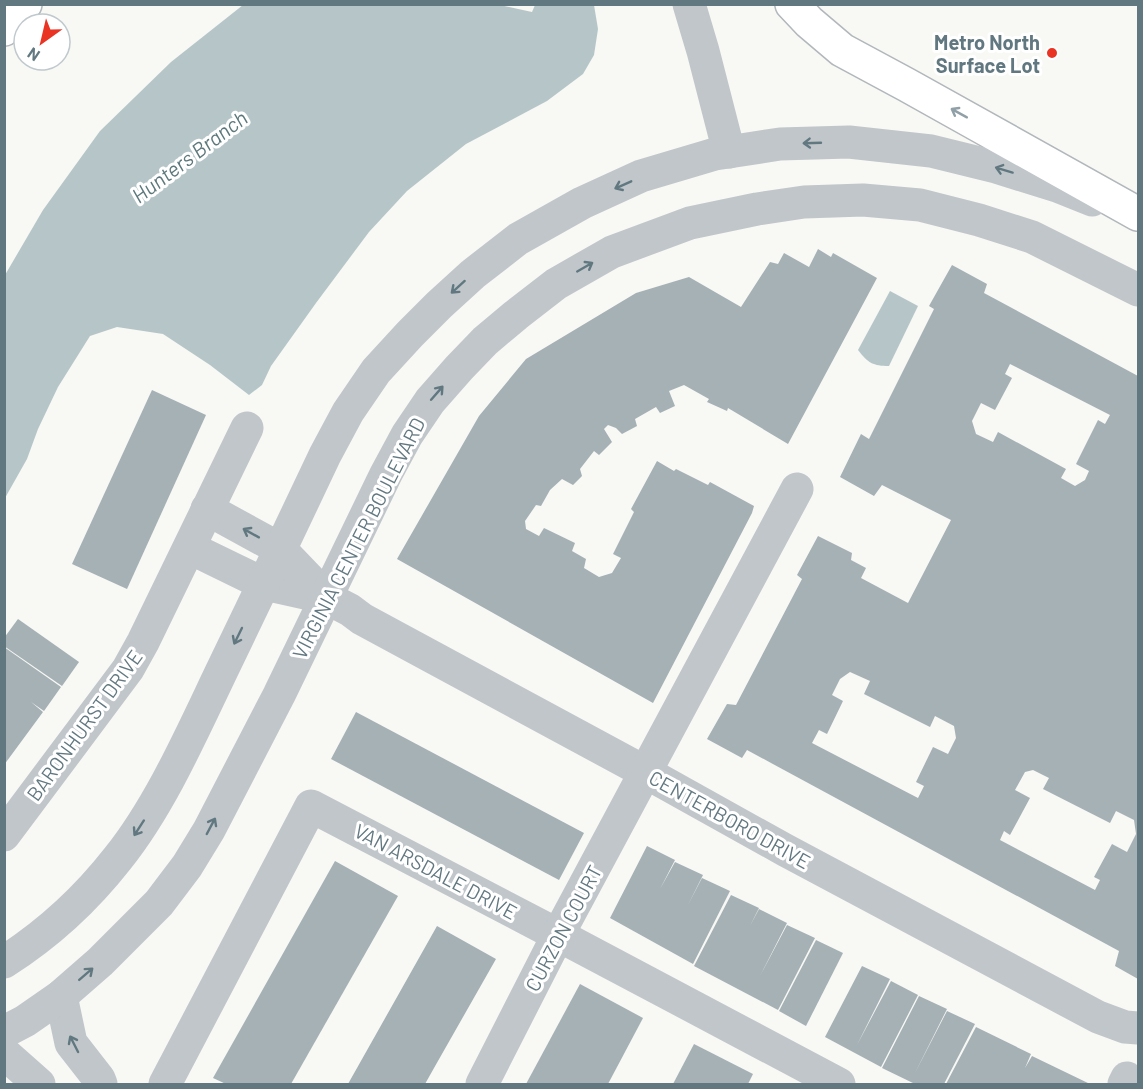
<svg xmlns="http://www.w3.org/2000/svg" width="1143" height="1089" viewBox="0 0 1143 1089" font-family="Barlow,sans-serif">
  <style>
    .water { fill: #b6c6c8 }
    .building { fill: #a5b1b5; fill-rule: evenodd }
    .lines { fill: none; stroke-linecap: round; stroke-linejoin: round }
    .major-casing { stroke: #b2b8bc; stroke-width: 36 }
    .highway-casing { stroke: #b1b7ba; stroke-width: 36 }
    .minor { stroke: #c0c6c9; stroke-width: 33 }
    .major { stroke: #fff; stroke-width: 33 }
    .highway { stroke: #fff; stroke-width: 33 }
    .oneway { stroke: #91a0a7 }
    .oneway2 { stroke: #627881 }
    .poi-dot { fill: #ea3423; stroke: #fff; stroke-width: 2 }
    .labels { text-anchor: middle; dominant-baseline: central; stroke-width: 6; stroke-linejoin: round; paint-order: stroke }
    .poi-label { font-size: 20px; font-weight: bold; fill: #627881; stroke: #fff; text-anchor: end }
    .street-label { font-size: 20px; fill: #627881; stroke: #fff }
    .water-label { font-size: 21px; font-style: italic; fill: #5d787c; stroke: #fff }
  </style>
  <rect width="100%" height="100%" fill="#f8f8f5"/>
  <g class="water">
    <polygon points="500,5 532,12 535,5 594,5 598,29 594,55 583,74 547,101 466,144 407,191 369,232 316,303 271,366 262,385 249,395 210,365 163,334 117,327 90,336 58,387 38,429 27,459 5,498 5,275 43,210 100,131 171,62 243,5"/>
    <path d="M890,291L918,306L889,366C873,366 868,363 858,350Z"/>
  </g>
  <g class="building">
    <polygon points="818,249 831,257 833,253 877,278 788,444 728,408 727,411 707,402 709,399 684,385 669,391 675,406 660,413 656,407 635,419 637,426 622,434 616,428 608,425 604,429 612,442 599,455 594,451 580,469 582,476 573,485 562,479 550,490 541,506 536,505 525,521 526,529 539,536 544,528 575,543 572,551 586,559 584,568 599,577 612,573 621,558 613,554 634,512 631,509 657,461 674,471 676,469 708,485 710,482 754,506 752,513 653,703 397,559 479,416 526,359 636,293 689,277 741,307 770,262 778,264 784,253 809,267"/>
    <path d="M952,265L987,284L984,293L1138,376V979L1115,966L1119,951L747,750L742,758L707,739L727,704L736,705L802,579L797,575L818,536L852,553L851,560L866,568L861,578L908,603L951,520L882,485L874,496L840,477L861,434L869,439L934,309L929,306ZM1010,364L1110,415L1105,424L1098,420L1076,464L1089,471L1085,480L1075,486L1061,478L1066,469L998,432L993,442L976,434L972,421L981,403L995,410L1012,378L1005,374ZM850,672L870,681L864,694L930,727L935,716L954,726L956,738L948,754L933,747L916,782L924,786L918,798L812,743L819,730L827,734L843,701L832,695L840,679ZM1033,770L1049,778L1043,789L1110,823L1116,811L1134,820L1136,834L1127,852L1112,844L1094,877L1100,880L1095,890L1000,840L1004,831L1010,835L1030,798L1015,790L1025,772Z"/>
    <polygon points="152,390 206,415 127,589 72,564"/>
    <polygon points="18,619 79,662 62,686 4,646 4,638"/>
    <polygon points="4,647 61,687 44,711 31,702 43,712 4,765"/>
    <polygon points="356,712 584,833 559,880 331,759"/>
    <polygon points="647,846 675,860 660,889 675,862 703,875 688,905 702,878 730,891 693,964 610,918"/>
    <polygon points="335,861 398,896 291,1084 226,1084 213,1078"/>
    <polygon points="731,895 759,908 750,926 759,909 787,923 760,976 787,925 815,938 778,1010 694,966"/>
    <polygon points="437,926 496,959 434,1068 425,1084 348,1084"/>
    <polygon points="816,940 843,953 806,1026 779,1011"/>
    <polygon points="862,966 890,979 857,1045 891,981 918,995 881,1067 825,1037"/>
    <polygon points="580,984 643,1018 608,1084 526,1084"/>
    <polygon points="919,996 947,1009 915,1073 947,1011 975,1024 944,1084 915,1084 882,1068"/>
    <polygon points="976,1027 1031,1054 1025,1068 1032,1056 1090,1084 946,1084"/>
    <polygon points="694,1044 753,1074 748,1084 673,1084"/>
  </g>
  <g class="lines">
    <g class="major-casing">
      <polyline id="major" points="4,29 25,4"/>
    </g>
    <g class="highway-casing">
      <polyline id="highway" points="792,4 809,22 842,50 907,85 1138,214"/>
    </g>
    <g class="minor">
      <polyline points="689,4 703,51 729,152"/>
      <polyline points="207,509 280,549 327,598"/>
      <polyline points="190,548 264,584 327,598 350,610 362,619 645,772 785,850 1098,1017 1125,1027 1138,1028"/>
      <polyline points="4,835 128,669 143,642 247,428"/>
      <path d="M4,962C48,934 86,899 118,858C162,803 194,728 225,664C259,594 292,525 325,455L348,412L376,371L410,334L439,305L473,274L518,239L582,203L641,176L715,154L780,144L849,142L931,151L996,167L1057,186L1092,200"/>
      <polyline points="61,996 71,1043 99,1079 101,1084"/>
      <polyline points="4,1032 25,1021 61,996 100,962 159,903 187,866 209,830 279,695 386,474 407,435 430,401 459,368 485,341 516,315 556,284 612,252 690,223 757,209 804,202 863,200 920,205 979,220 1032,237 1138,290"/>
      <polyline points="4,1053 39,1084"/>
      <polyline points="165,1084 311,806 558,935 839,1084"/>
      <polyline points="482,1084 558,935 797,489"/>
      <polyline points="1124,1084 1127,1078"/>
    </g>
    <use href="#major" class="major"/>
    <use href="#highway" class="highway"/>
  </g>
  <defs><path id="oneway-shaft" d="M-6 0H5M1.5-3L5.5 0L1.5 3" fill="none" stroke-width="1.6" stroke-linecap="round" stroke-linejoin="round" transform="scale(1.5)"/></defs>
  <use class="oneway" href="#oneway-shaft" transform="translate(959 113) rotate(-151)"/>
  <g class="oneway2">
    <use href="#oneway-shaft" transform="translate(812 143) rotate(178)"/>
    <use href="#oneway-shaft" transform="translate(1004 170) rotate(-163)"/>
    <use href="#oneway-shaft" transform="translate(623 185) rotate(156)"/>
    <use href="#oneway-shaft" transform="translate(585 267) rotate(-30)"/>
    <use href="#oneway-shaft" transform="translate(458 287) rotate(138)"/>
    <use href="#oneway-shaft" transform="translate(437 393) rotate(-49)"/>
    <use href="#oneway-shaft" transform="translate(251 533) rotate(-151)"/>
    <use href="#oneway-shaft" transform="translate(238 636) rotate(116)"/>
    <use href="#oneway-shaft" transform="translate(211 826) rotate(-62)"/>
    <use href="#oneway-shaft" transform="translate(139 828) rotate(123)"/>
    <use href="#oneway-shaft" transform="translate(86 974) rotate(-41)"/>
    <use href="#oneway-shaft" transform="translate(74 1044) rotate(-117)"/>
  </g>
  <circle class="poi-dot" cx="1052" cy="53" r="6"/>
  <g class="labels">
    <g class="poi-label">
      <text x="1040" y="42">Metro North<tspan x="1040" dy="23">Surface Lot</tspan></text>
    </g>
    <g class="street-label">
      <text transform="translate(358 538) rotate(-63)">VIRGINIA CENTER BOULEVARD</text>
      <text transform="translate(84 725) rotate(-54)">BARONHURST DRIVE</text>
      <text transform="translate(730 819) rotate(29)">CENTERBORO DRIVE</text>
      <text transform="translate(436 871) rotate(28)">VAN ARSDALE DRIVE</text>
      <text transform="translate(563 928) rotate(-62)">CURZON COURT</text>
    </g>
    <g class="water-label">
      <text transform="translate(189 156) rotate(-37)">Hunters Branch</text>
    </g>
  </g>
  <rect width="1143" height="1089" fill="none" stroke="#627881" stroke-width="12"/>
  <g transform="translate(42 42) rotate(214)"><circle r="28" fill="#ffffff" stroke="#c0c9cd" stroke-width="1.5"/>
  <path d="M0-4.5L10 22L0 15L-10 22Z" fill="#ea3423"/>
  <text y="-9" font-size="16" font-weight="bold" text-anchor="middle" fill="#627881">N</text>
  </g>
</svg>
